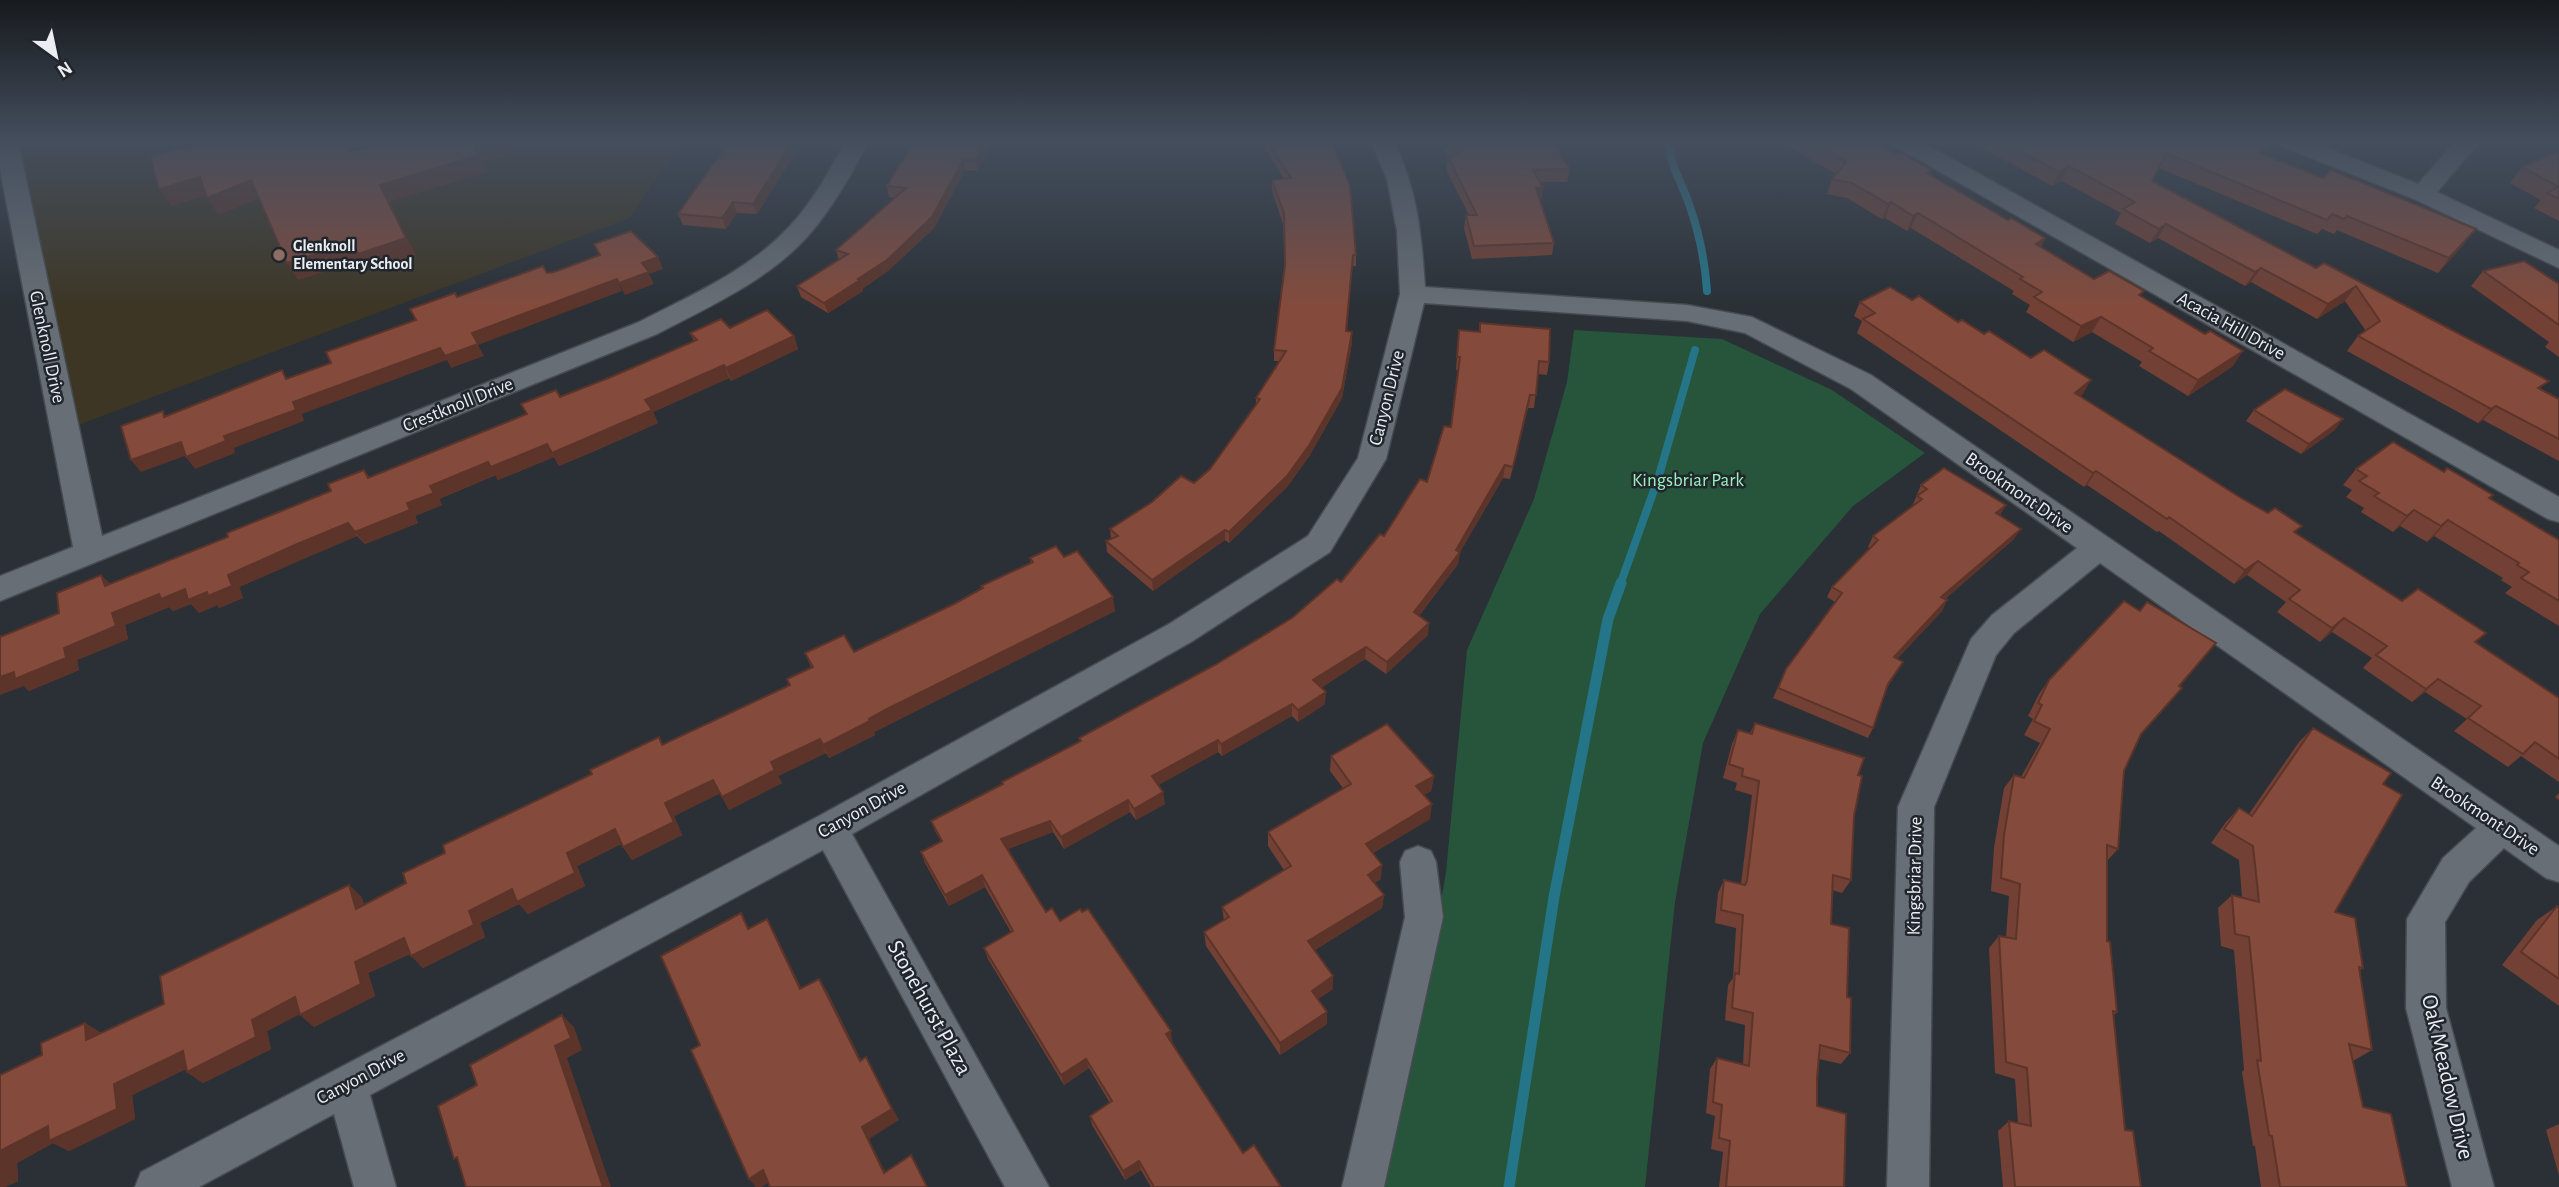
<svg xmlns="http://www.w3.org/2000/svg" width="2559" height="1187" viewBox="0 0 2559 1187" font-family="'Alegreya Sans',sans-serif">
  <style>
    .education { fill: #3d3625 }
    .green { fill: #26553b }
    .lines { fill: none; stroke-linecap: round; stroke-linejoin: round }
    .stream-far1 { stroke: #257589; stroke-width: 8 }
    .stream { stroke: #257589; stroke-width: 11 }
    .minor-casing { stroke: #464b51; stroke-width: 3 }
    .minor { fill: #676e75; fill-rule: evenodd }
    .wall { fill: #724034 }
    .shaded-wall { fill: #5c342a }
    .building { fill: #844b3c; stroke: #5c342a; stroke-width: 2 }
    .education-dot { fill: #8d6e63; stroke: #20262c; stroke-width: 2.5 }
    .labels { text-anchor: middle; dominant-baseline: central; stroke-width: 5; stroke-linejoin: round; paint-order: stroke }
    .far-poi-label { font-size: 16px; font-weight: bold; fill: #eaeef2; stroke: #20262c; text-anchor: start }
    .street-label { font-size: 19px; fill: #eaeef2; stroke: #20262c }
    .park-label { font-size: 19px; fill: #9af1bd; stroke: #20262c }
    .near-street-label { font-size: 23px; fill: #eaeef2; stroke: #20262c }
  </style>
  <rect width="100%" height="100%" fill="#2a3036"/>
  <polygon class="education" points="6,141 682,141 630,218 62,431"/>
  <polygon class="green" points="1574,330 1722,339 1832,390 1925,453 1853,506 1760,614 1703,743 1675,902 1645,1187 1380,1187 1432,954 1446,872 1467,650 1534,499 1567,382"/>
  <g class="lines">
    <g class="stream-far1">
      <path d="M1669,141C1669,164 1682,183 1689,204C1699,232 1705,261 1707,291"/>
      <polyline points="1620,585 1658,479 1695,350"/>
    </g>
    <polyline class="stream" points="1509,1187 1554,897 1608,619 1621,583"/>
    <g class="minor-casing">
      <g id="minor">
        <path d="M0,141H18L102,536L639,322C691,295 748,271 789,227C813,202 829,171 846,141H869C851,174 833,208 807,237C767,281 710,306 657,334L0,601V576L73,547L0,169Z"/>
        <path d="M1371,141H1394C1418,194 1421,230 1425,287L1687,305L1752,317L1871,375L2559,846V882L2546,878L2504,848L2469,882L2445,922L2446,1008L2494,1187H2452L2406,1008L2407,919L2443,858L2476,828L2100,563L2014,633L1996,655L1934,807L1929,1187H1887L1898,807L1971,639L1992,615L2077,548L1851,389L1745,333L1687,321L1424,303L1386,459L1330,552L1191,642L852,834L1049,1187H1005L823,850L370,1095L396,1187H354L334,1114L199,1187H135L141,1172L817,817L1169,624L1308,536L1358,458L1400,294L1397,231L1387,179Z"/>
        <polygon points="1892,141 1920,141 2559,497 2559,522 2548,519 1895,146"/>
        <polygon points="2278,141 2310,141 2418,184 2456,141 2480,141 2437,192 2559,250 2559,268 2414,199 2281,146"/>
        <polygon points="1418,846 1431,851 1436,862 1443,917 1384,1187 1342,1187 1405,917 1400,862 1405,851"/>
      </g>
    </g>
    <use href="#minor" class="minor"/>
  </g>
  <g class="wall">
    <polygon points="729,141 803,141 757,214 737,213 726,229 683,225 678,214"/>
    <polygon points="914,141 988,141 989,149 977,171 965,170 934,228 889,270 862,289 863,291 828,313 801,297 797,286 839,260 836,250 895,198 889,197 887,186"/>
    <polygon points="1260,141 1332,141 1356,255 1356,266 1352,266 1347,331 1352,332 1352,343 1342,398 1310,455 1287,487 1229,543 1225,540 1153,591 1107,552 1106,541 1111,539 1110,529 1194,483 1210,469 1256,406 1256,398 1279,361 1274,361 1274,350 1285,267 1283,224 1272,191 1272,180 1284,179"/>
    <polygon points="1436,141 1552,141 1570,169 1567,182 1540,182 1543,187 1541,200 1540,200 1554,243 1552,255 1472,259 1464,228 1466,215 1469,215 1446,170 1448,157 1449,157"/>
    <polygon points="1788,141 1874,141 1896,154 1932,170 1930,175 2008,220 2045,238 2041,247 2094,279 2141,296 2233,366 2188,396 2139,366 2142,362 2092,332 2073,342 2026,312 2030,305 2012,294 2014,291 1911,228 1907,231 1885,218 1882,219 1847,198 1827,194 1832,179 1836,174 1787,145"/>
    <polygon points="1970,141 2260,141 2269,145 2263,154 2465,243 2438,273 2337,230 2334,234 2322,229 2317,234 2159,168 2152,181 2316,268 2324,263 2559,399 2559,461 2483,420 2478,423 2347,351 2358,336 2366,331 2345,301 2317,319 2251,282 2245,286 2158,238 2150,243 2115,224 2121,213 2062,181 2052,186"/>
    <polygon points="2559,154 2559,221 2534,208 2541,200 2510,183 2522,167"/>
    <polygon points="2483,271 2559,284 2559,357 2545,347 2549,342 2471,286"/>
    <polygon points="1912,300 1984,334 2083,394 2080,396 2402,601 2476,642 2559,698 2559,782 2521,756 2508,767 2454,731 2467,719 2425,692 2412,702 2363,668 2372,658 2332,632 2320,642 2277,612 2286,602 2247,575 2234,584 2159,531 2157,532 2087,485 2084,487 1857,333 1862,321 1854,316 1860,302"/>
    <polygon points="1480,323 1549,362 1547,375 1538,374 1534,408 1528,408 1510,479 1503,478 1460,552 1458,564 1419,616 1428,635 1386,674 1365,659 1321,688 1325,704 1298,722 1292,716 1222,756 1218,752 1158,785 1165,804 1136,820 1130,812 1064,849 1053,832 1008,849 1046,912 1060,921 1172,1041 1171,1042 1243,1153 1281,1187 1151,1187 1141,1170 1125,1180 1092,1125 1090,1116 1110,1103 1089,1068 1064,1085 988,959 984,948 1011,932 985,887 949,906 925,863 921,852 941,841 936,833 931,821 1002,785 1002,782 1080,741 1079,738 1215,665 1292,618 1341,582 1384,536 1427,482 1451,427 1458,370 1456,370 1459,330 1479,332"/>
    <polygon points="730,328 794,336 798,349 731,381 729,378 653,412 658,423 599,449 559,466 554,457 498,480 496,475 439,499 442,505 415,516 418,523 365,544 357,536 305,558 239,587 243,598 219,608 217,605 199,613 191,604 173,611 169,607 125,625 128,639 77,660 79,670 29,691 24,686 59,613 110,584 228,537 331,491 364,470 370,478 527,415 560,397 611,377 694,341 690,333"/>
    <polygon points="2254,410 2335,430 2301,454 2246,421"/>
    <polygon points="2356,469 2490,498 2559,540 2559,626 2505,593 2512,587 2501,580 2503,578 2434,536 2427,542 2400,526 2393,532 2361,512 2364,508 2346,497 2352,490 2343,485"/>
    <polygon points="1921,485 2000,515 2014,539 1945,599 1947,600 1942,611 1897,659 1903,662 1887,688 1873,728 1868,738 1773,698 1786,669 1835,602 1827,597 1832,587 1870,548 1868,547 1873,536 1912,507"/>
    <polygon points="1064,557 1115,611 890,724 874,732 875,735 829,758 826,753 778,776 782,783 729,810 720,793 674,816 682,835 632,860 621,844 577,866 585,886 528,914 519,904 480,923 485,937 423,968 410,954 368,973 375,996 314,1027 299,1014 267,1031 271,1049 203,1083 187,1072 186,1069 132,1095 135,1119 69,1151 53,1143 17,1163 18,1181 5,1187 0,1187 42,1055 85,1023 101,1033 164,1004 349,885 362,898 364,905 406,883 445,853 659,737 663,745 790,686 811,667 805,653 854,652 954,604 981,589 981,586 1031,563 1030,558"/>
    <polygon points="2049,680 2179,686 2170,702 2140,736 2124,771 2118,849 2107,861 2107,941 2117,1012 2114,1015 2125,1130 2141,1187 2003,1187 1998,1131 2009,1121 2018,1123 2015,1079 1995,1073 1989,948 1999,936 2006,937 2009,896 1991,891 1994,848 2004,788 2014,775 2021,777 2040,743 2024,735 2033,719 2028,716 2039,694"/>
    <polygon points="1755,723 1858,775 1854,816 1851,880 1842,893 1832,890 1831,924 1847,997 1850,1053 1841,1064 1819,1059 1817,1106 1844,1187 1719,1187 1723,1152 1711,1149 1715,1116 1706,1113 1710,1069 1717,1058 1743,1064 1745,1025 1725,1020 1728,985 1733,978 1736,928 1715,923 1718,893 1724,880 1741,884 1752,795 1735,790 1737,783 1723,778 1732,744 1738,730 1750,733"/>
    <polygon points="2313,728 2383,784 2335,912 2363,968 2359,971 2372,1050 2353,1061 2363,1107 2407,1187 2261,1187 2255,1146 2253,1146 2242,1072 2244,1070 2234,950 2221,946 2218,908 2232,895 2242,897 2239,860 2211,843 2226,822 2239,808 2249,814 2299,742"/>
    <polygon points="1331,756 1434,776 1431,791 1424,795 1430,819 1373,853 1381,879 1374,883 1384,895 1382,908 1315,950 1333,989 1318,999 1327,1024 1280,1055 1206,946 1204,932 1224,921 1222,907 1284,870 1268,846 1268,832 1343,788 1330,771"/>
    <polygon points="2559,793 2559,800 2555,797"/>
    <polygon points="2557,906 2559,908 2559,1006 2502,965 2537,920"/>
    <polygon points="2559,1124 2559,1175 2546,1130"/>
  </g>
  <g class="shaded-wall">
    <polygon points="491,141 510,141 516,153 483,163 487,172 389,202 416,255 369,271 362,260 298,280 287,263 380,185 474,146"/>
    <polygon points="793,141 803,141 757,214 753,204"/>
    <polygon points="983,141 988,141 989,149 977,171 975,161"/>
    <polygon points="963,160 965,170 934,228 889,270 862,289 863,291 828,313 824,303 858,279"/>
    <polygon points="2069,166 2062,181 2052,186 2059,172"/>
    <polygon points="200,177 212,194 171,206 159,189"/>
    <polygon points="251,180 262,197 219,215 207,198"/>
    <polygon points="1543,187 1541,200 1534,201 1536,188"/>
    <polygon points="733,202 737,213 726,229 722,218"/>
    <polygon points="1891,202 1885,218 1882,219 1888,204"/>
    <polygon points="1918,213 1911,228 1907,231 1913,216"/>
    <polygon points="2166,224 2158,238 2150,243 2159,229"/>
    <polygon points="2476,229 2465,243 2438,273 2449,258"/>
    <polygon points="2045,238 2038,254 2036,244"/>
    <polygon points="658,257 663,269 649,274 654,284 625,295 619,283 642,263"/>
    <polygon points="2261,268 2251,282 2245,286 2255,272"/>
    <polygon points="617,279 622,291 478,345 484,356 451,368 447,360 302,414 304,421 234,448 235,453 195,469 186,457 224,436 293,402 472,333"/>
    <polygon points="2356,286 2345,301 2317,319 2328,304"/>
    <polygon points="2101,317 2092,332 2073,342 2081,326"/>
    <polygon points="1352,332 1352,343 1342,398 1310,455 1287,487 1229,543 1229,532"/>
    <polygon points="794,336 798,349 731,381 726,368"/>
    <polygon points="2243,351 2233,366 2188,396 2198,380"/>
    <polygon points="724,365 729,378 653,412 658,423 559,466 552,453 645,400"/>
    <polygon points="2091,380 2083,394 2067,407 2075,393"/>
    <polygon points="1530,395 1528,408 1510,479 1513,467"/>
    <polygon points="2496,406 2483,420 2478,423 2491,409"/>
    <polygon points="2343,419 2335,430 2301,454 2309,444"/>
    <polygon points="181,442 190,454 141,472 131,460"/>
    <polygon points="547,444 554,457 498,480 495,475 439,499 442,505 415,516 418,523 365,544 355,532 407,503 430,486 488,462"/>
    <polygon points="1505,465 1503,478 1459,554 1460,552 1458,564 1412,625 1414,612 1456,550"/>
    <polygon points="2096,471 2087,485 2084,487 2093,473"/>
    <polygon points="2006,505 2000,516 1996,513"/>
    <polygon points="2414,510 2400,526 2393,532 2407,516"/>
    <polygon points="2448,520 2434,536 2427,542 2441,526"/>
    <polygon points="348,523 357,536 239,587 243,598 219,608 217,605 199,613 191,604 173,611 169,607 125,625 128,639 77,660 79,670 29,691 24,686 0,695 0,677 64,648 112,613 159,594 185,589 207,592 228,575"/>
    <polygon points="2021,529 2014,539 1935,607 1941,597"/>
    <polygon points="1225,530 1225,540 1153,591 1152,580"/>
    <polygon points="2258,561 2247,575 2234,584 2245,570"/>
    <polygon points="101,575 114,587 105,586"/>
    <polygon points="1113,597 1115,611 890,724 874,732 875,735 829,758 823,745 885,710"/>
    <polygon points="1947,600 1942,611 1888,668 1894,657"/>
    <polygon points="2344,618 2332,632 2320,642 2332,628"/>
    <polygon points="1429,623 1428,635 1386,674 1387,662"/>
    <polygon points="1366,647 1365,659 1313,693 1313,680"/>
    <polygon points="2438,679 2425,692 2412,702 2426,689"/>
    <polygon points="1326,692 1325,704 1298,722 1298,710"/>
    <polygon points="1292,704 1292,716 1222,756 1221,744"/>
    <polygon points="820,739 826,753 778,776 782,783 729,810 722,797 771,762"/>
    <polygon points="1218,740 1218,752 1153,788 1152,776"/>
    <polygon points="1434,776 1431,791 1414,801 1416,786"/>
    <polygon points="713,780 721,793 674,816 682,835 632,860 623,847 665,803"/>
    <polygon points="1163,792 1165,804 1136,820 1134,809"/>
    <polygon points="1128,800 1130,812 1064,849 1061,837"/>
    <polygon points="1432,804 1430,819 1364,858 1366,844"/>
    <polygon points="1050,821 1053,832 1005,850 1001,839"/>
    <polygon points="615,829 624,842 577,866 585,886 528,914 519,904 480,923 485,937 423,968 411,956 469,911 567,853"/>
    <polygon points="1382,865 1381,879 1366,889 1368,875"/>
    <polygon points="982,875 985,887 949,906 945,895"/>
    <polygon points="349,885 362,898 369,921 356,909"/>
    <polygon points="1384,895 1382,908 1308,954 1308,941"/>
    <polygon points="767,919 775,933 808,1002 800,989"/>
    <polygon points="404,938 417,950 368,973 375,996 314,1027 300,1015 355,962"/>
    <polygon points="1333,976 1333,989 1311,1003 1312,991"/>
    <polygon points="819,979 827,991 867,1072 860,1061"/>
    <polygon points="295,997 310,1009 267,1031 271,1049 203,1083 187,1072 252,1020"/>
    <polygon points="1327,1012 1327,1024 1280,1055 1280,1043"/>
    <polygon points="562,1015 574,1027 582,1050 567,1058 611,1187 603,1187 555,1046"/>
    <polygon points="85,1023 103,1034 86,1040"/>
    <polygon points="1171,1031 1172,1041 1167,1044 1166,1034"/>
    <polygon points="183,1051 200,1062 132,1095 135,1119 69,1151 53,1143 17,1163 18,1181 5,1187 0,1187 0,1151 114,1084"/>
    <polygon points="866,1057 899,1120 869,1139 891,1184 884,1173 862,1127"/>
    <polygon points="1086,1059 1089,1068 1064,1085 1061,1075"/>
    <polygon points="1139,1161 1141,1170 1125,1180 1123,1171"/>
    <polygon points="763,1170 772,1180 762,1187 756,1187 749,1179"/>
  </g>
  <g class="building">
    <polygon points="206,141 345,141 350,152 387,141 491,141 474,146 479,155 380,185 406,238 358,254 353,242 287,263 251,180 207,198 200,177 159,189 150,157"/>
    <polygon points="729,141 793,141 753,204 733,202 722,218 678,214"/>
    <polygon points="914,141 986,141 975,161 963,160 932,217 887,260 858,279 860,280 824,303 797,286 848,254 836,250 906,188 887,186"/>
    <polygon points="1267,141 1332,141 1350,186 1356,255 1353,255 1346,331 1352,332 1342,388 1310,444 1287,476 1229,532 1225,530 1152,580 1106,541 1118,536 1110,529 1152,502 1181,476 1194,483 1210,469 1260,399 1256,398 1286,351 1274,350 1285,265 1284,213 1272,180 1291,178"/>
    <polygon points="1448,141 1552,141 1570,169 1533,170 1543,187 1536,188 1554,243 1474,246 1466,215 1477,215 1448,157 1460,155"/>
    <polygon points="1811,141 1874,141 1896,154 1900,152 1932,170 1927,173 2008,220 2011,218 2045,238 2036,244 2094,279 2109,271 2144,291 2139,295 2205,334 2210,331 2243,351 2198,380 2149,351 2153,348 2101,317 2081,326 2034,297 2042,292 2020,279 2023,277 1918,213 1913,216 1891,202 1888,204 1852,183 1832,179 1846,162"/>
    <polygon points="2002,141 2260,141 2269,145 2260,153 2323,178 2331,170 2476,229 2449,258 2347,216 2344,219 2332,214 2327,220 2166,153 2152,181 2316,268 2324,263 2549,381 2538,388 2559,399 2559,439 2496,406 2491,409 2358,336 2380,321 2356,286 2328,304 2261,268 2255,272 2166,224 2159,229 2123,209 2135,202 2069,166 2059,172"/>
    <polygon points="2556,152 2559,154 2559,187 2522,167"/>
    <polygon points="2559,187 2559,199 2547,193"/>
    <polygon points="631,231 658,257 642,263 649,272 619,283 617,279 472,333 478,344 445,356 440,348 293,402 296,410 224,436 226,441 186,457 181,442 131,460 121,426 163,411 164,417 282,370 286,379 331,363 326,352 416,320 410,309 455,293 457,297 543,266 547,273 554,272 600,255 594,244"/>
    <polygon points="2524,261 2559,284 2559,325 2483,271"/>
    <polygon points="1890,287 1912,300 1919,296 1958,322 1962,320 1984,334 1989,331 2031,358 2044,350 2091,380 2075,393 2241,498 2268,513 2275,508 2302,526 2294,532 2402,601 2418,589 2486,633 2475,642 2559,698 2559,759 2535,742 2523,754 2468,718 2481,706 2438,679 2426,689 2376,655 2387,646 2344,618 2332,628 2289,599 2300,590 2258,561 2245,570 2169,517 2167,519 2096,471 2093,473 1863,319 1875,313 1860,302"/>
    <polygon points="767,310 794,336 726,368 724,365 645,400 652,410 552,453 547,444 491,467 488,462 430,486 434,493 407,503 410,510 355,532 348,523 295,545 228,575 232,586 208,596 207,592 188,600 185,589 161,599 159,594 112,613 116,626 64,648 66,658 15,679 14,672 0,677 0,637 59,613 57,593 101,575 105,586 228,537 227,533 331,491 328,484 364,470 368,478 527,414 521,404 556,390 560,397 611,377 697,340 690,333 721,319 730,328"/>
    <polygon points="1480,323 1550,329 1549,362 1539,361 1536,395 1530,395 1513,467 1505,465 1456,550 1460,552 1414,612 1429,623 1387,662 1366,647 1313,680 1326,692 1298,710 1292,704 1221,744 1218,740 1152,776 1163,792 1134,809 1128,800 1061,837 1050,821 1001,839 1046,912 1052,908 1060,921 1080,909 1082,912 1088,909 1171,1031 1166,1034 1243,1153 1254,1145 1281,1187 1154,1187 1139,1161 1123,1171 1090,1116 1112,1101 1086,1059 1061,1075 984,948 1013,931 982,875 945,895 921,852 942,841 931,821 1003,784 1002,782 1081,741 1079,738 1215,665 1292,618 1337,579 1341,582 1380,534 1384,536 1420,479 1427,482 1444,426 1451,427 1460,357 1457,357 1459,330 1480,332"/>
    <polygon points="2285,389 2343,419 2309,444 2254,410"/>
    <polygon points="2393,442 2444,472 2447,468 2493,495 2489,498 2559,540 2559,601 2521,578 2529,572 2517,565 2519,563 2448,520 2441,526 2414,510 2407,516 2374,496 2379,493 2359,481 2367,476 2356,469"/>
    <polygon points="1944,468 2006,505 1996,513 2021,529 1941,597 1947,600 1894,657 1903,662 1888,684 1873,728 1778,688 1786,669 1842,593 1832,587 1878,540 1873,536 1922,499 1917,496 1927,489 1921,485"/>
    <polygon points="1056,546 1064,557 1077,551 1113,597 885,710 869,719 870,721 823,745 820,739 771,762 775,770 722,797 713,780 665,803 674,822 623,847 615,829 567,853 575,873 517,902 512,889 469,911 474,925 411,956 404,938 355,962 361,984 300,1015 295,997 252,1020 256,1037 187,1072 183,1051 114,1084 117,1109 49,1141 48,1126 0,1151 0,1075 42,1055 41,1043 85,1023 86,1040 164,1004 160,976 349,885 356,909 406,883 403,873 445,853 443,845 592,774 590,770 659,737 662,745 790,685 787,679 813,667 805,653 844,635 854,652 954,604 983,588 981,586 1033,562 1030,558"/>
    <polygon points="2124,601 2140,611 2147,602 2216,643 2179,686 2182,688 2141,734 2124,771 2118,849 2107,845 2107,941 2110,942 2117,1012 2113,1011 2125,1130 2133,1131 2141,1187 2015,1187 2009,1121 2031,1126 2027,1068 2006,1062 1999,936 2016,939 2020,884 2001,878 2004,835 2014,775 2024,778 2050,729 2034,721 2042,705 2038,703 2049,680"/>
    <polygon points="1755,723 1864,758 1858,775 1862,776 1854,816 1851,880 1833,875 1831,924 1849,928 1847,997 1851,998 1850,1053 1820,1045 1817,1078 1817,1106 1846,1114 1844,1187 1726,1187 1730,1141 1719,1138 1722,1105 1713,1102 1717,1058 1749,1066 1753,1013 1732,1008 1735,973 1739,974 1743,915 1721,910 1724,880 1745,885 1747,881 1759,781 1742,776 1743,769 1729,764 1738,730 1752,734"/>
    <polygon points="1387,724 1434,776 1416,786 1432,804 1366,844 1382,865 1368,875 1384,895 1308,941 1333,976 1312,991 1327,1012 1280,1043 1204,932 1229,917 1222,907 1291,866 1268,832 1351,784 1331,756"/>
    <polygon points="2313,728 2391,773 2383,784 2402,795 2335,912 2355,918 2363,968 2359,967 2372,1050 2349,1044 2363,1107 2391,1114 2407,1187 2280,1187 2272,1136 2269,1135 2257,1060 2261,1061 2249,937 2235,934 2232,895 2259,902 2253,846 2224,829 2239,808 2252,816"/>
    <polygon points="2557,906 2559,908 2559,979 2521,952"/>
    <polygon points="741,913 748,929 767,919 800,989 819,979 860,1061 866,1057 892,1109 862,1127 884,1173 911,1155 927,1187 770,1187 763,1170 749,1179 691,1050 700,1045 661,956"/>
    <polygon points="562,1015 571,1038 555,1046 603,1187 466,1187 457,1157 454,1159 438,1106 477,1085 470,1065"/>
  </g>
  <linearGradient id="sky" x2="0" y2="1"><stop stop-color="#171a1e"/><stop offset="0.46" stop-color="#444e5d"/><stop offset="1" stop-color="#444e5d" stop-opacity="0"/></linearGradient>
  <rect width="2559" height="307" fill="url(#sky)"/>
  <circle class="education-dot" cx="279" cy="255" r="7"/>
  <g class="labels">
    <g class="far-poi-label">
      <text x="293" y="246">Glenknoll<tspan x="293" dy="18">Elementary School</tspan></text>
    </g>
    <g class="street-label">
      <text transform="translate(2231 326) rotate(29)">Acacia Hill Drive</text>
      <text transform="translate(47 347) rotate(78)">Glenknoll Drive</text>
      <text transform="translate(1387 398) rotate(-76)">Canyon Drive</text>
      <text transform="translate(458 405) rotate(-22)">Crestknoll Drive</text>
      <text transform="translate(2019 493) rotate(35)">Brookmont Drive</text>
      <text transform="translate(862 810) rotate(-29)">Canyon Drive</text>
      <text transform="translate(2485 816) rotate(34)">Brookmont Drive</text>
      <text transform="translate(1915 876) rotate(-89)">Kingsbriar Drive</text>
      <text transform="translate(361 1077) rotate(-28)">Canyon Drive</text>
    </g>
    <g class="park-label">
      <text x="1688" y="480">Kingsbriar Park</text>
    </g>
    <g class="near-street-label">
      <text transform="translate(929 1008) rotate(61)">Stonehurst Plaza</text>
      <text transform="translate(2447 1077) rotate(77)">Oak Meadow Drive</text>
    </g>
  </g>
  <g transform="translate(56 56) rotate(147)" stroke="#20262c" stroke-width="5" paint-order="stroke">
  <path d="M0-5L12 26L0 18L-12 26Z" fill="#eaeef2"/>
  <text y="-10" font-size="19" font-weight="bold" text-anchor="middle" fill="#eaeef2">N</text>
  </g>
</svg>
